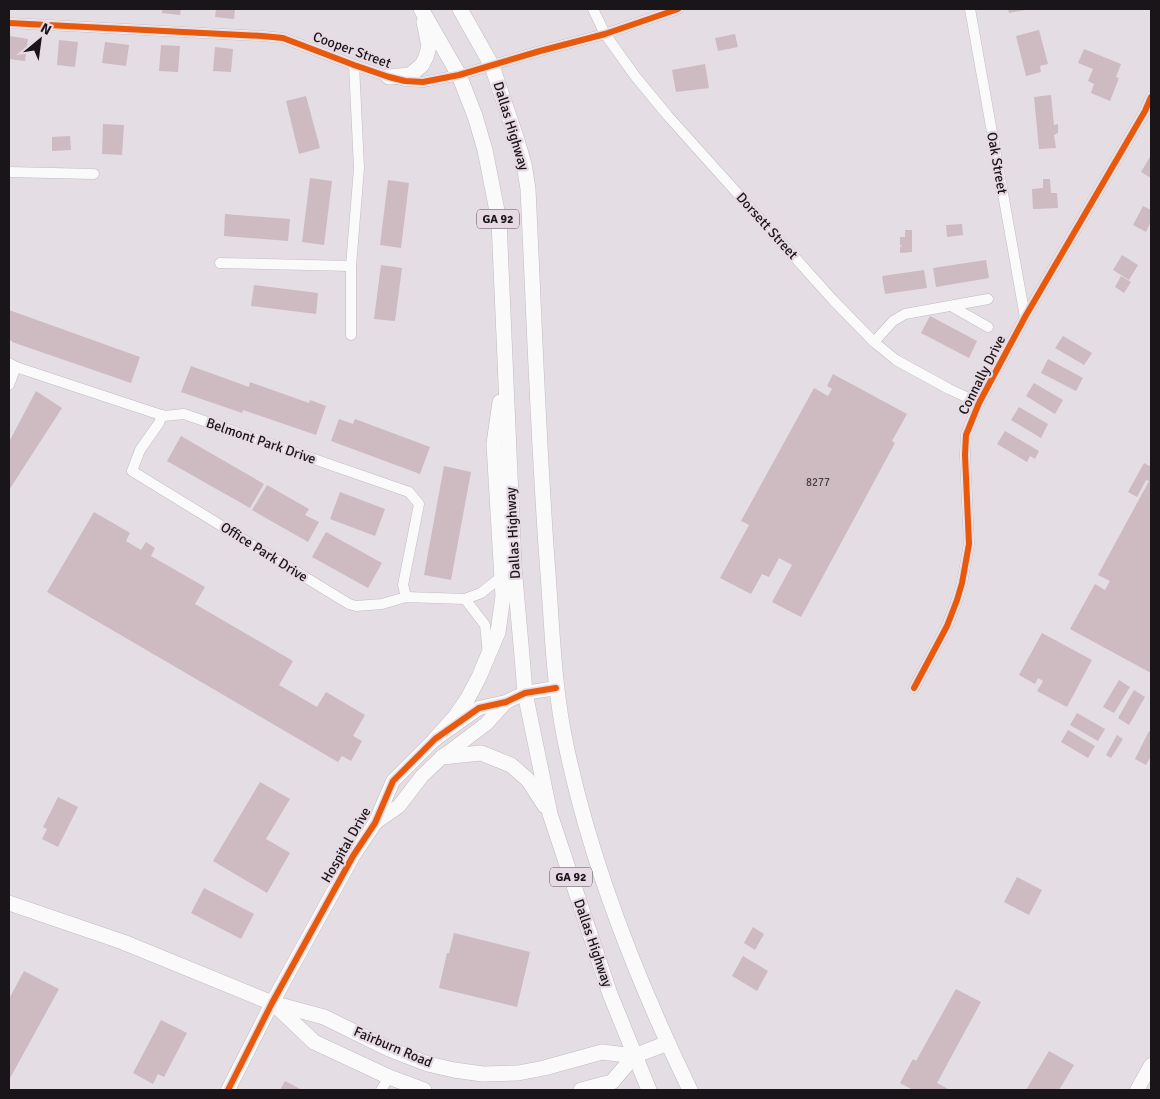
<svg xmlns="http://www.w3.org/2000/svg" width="1160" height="1099" viewBox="0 0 1160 1099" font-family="Signika,sans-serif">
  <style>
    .building { fill: #cdbbc1 }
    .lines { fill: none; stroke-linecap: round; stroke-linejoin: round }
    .street-casing { stroke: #c1bcc0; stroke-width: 11 }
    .secondary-casing { stroke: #c1bcc0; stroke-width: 15 }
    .primary-casing { stroke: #c1bcc0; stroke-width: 16 }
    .street { stroke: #fbfafb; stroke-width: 10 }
    .secondary { stroke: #fbfafb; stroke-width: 14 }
    .primary { stroke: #fbfafb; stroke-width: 15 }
    .cycleway-casing { stroke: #e7dae4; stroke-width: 9 }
    .cycleway { stroke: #e8590c; stroke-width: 6 }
    .labels { text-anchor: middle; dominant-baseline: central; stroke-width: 4.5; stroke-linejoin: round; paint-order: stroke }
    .number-label { font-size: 11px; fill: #463e42 }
    .shield { fill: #e7dae4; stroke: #575055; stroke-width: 1 }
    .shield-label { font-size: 12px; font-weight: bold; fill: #191518 }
    .street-label { font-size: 14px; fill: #191518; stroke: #e7dae4 }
  </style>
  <rect width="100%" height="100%" fill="#e4dde3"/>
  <g class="building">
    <polygon points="162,9 181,9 180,15 162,13"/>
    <polygon points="216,9 235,9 234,19 215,17"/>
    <polygon points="1008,9 1025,9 1025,10 1009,13"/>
    <polygon points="1039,30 1048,64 1040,66 1041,72 1026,76 1016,36"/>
    <polygon points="735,34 738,47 718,51 715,38"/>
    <polygon points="10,36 28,39 25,61 9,59"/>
    <polygon points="59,40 78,42 75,67 57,65"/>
    <polygon points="105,42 129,45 126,66 102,63"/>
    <polygon points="161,45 180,46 178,72 159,71"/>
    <polygon points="215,47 233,49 231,72 213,71"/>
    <polygon points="1084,49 1121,64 1116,77 1119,78 1110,101 1091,93 1094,84 1088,81 1093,69 1078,63"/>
    <polygon points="705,64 709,88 676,92 672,70"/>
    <polygon points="1051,95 1054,125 1058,124 1058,133 1054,135 1056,148 1039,149 1034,97"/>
    <polygon points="306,96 320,148 299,154 286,101"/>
    <polygon points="103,124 124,125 122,155 102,154"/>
    <polygon points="70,136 71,150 52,151 52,137"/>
    <polygon points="1151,155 1151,178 1141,172"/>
    <polygon points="310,178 332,181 324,245 302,242"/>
    <polygon points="1043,179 1050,179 1051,193 1057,193 1058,208 1033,209 1032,189 1043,188"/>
    <polygon points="388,180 409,183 401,248 380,245"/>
    <polygon points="1143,206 1151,210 1151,221 1146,232 1133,225"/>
    <polygon points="225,214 290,219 288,241 224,236"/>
    <polygon points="962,224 963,235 947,237 946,225"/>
    <polygon points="905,230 912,230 912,252 900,253 900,247 902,246 900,245 900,237 905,237"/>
    <polygon points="1122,255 1138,265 1129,280 1113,270"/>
    <polygon points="986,260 989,278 936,287 933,268"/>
    <polygon points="381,265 402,268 395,321 374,319"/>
    <polygon points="924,270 927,288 885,294 882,276"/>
    <polygon points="1121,276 1131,282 1124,293 1115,287"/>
    <polygon points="254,285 318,293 316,314 251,306"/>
    <polygon points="9,310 140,357 131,383 12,342 12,341 9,340"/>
    <polygon points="930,316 977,341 969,358 921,333"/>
    <polygon points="1063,336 1092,353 1084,365 1055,348"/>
    <polygon points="1048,359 1083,378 1076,391 1041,373"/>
    <polygon points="191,366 249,387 250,382 309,403 310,400 326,406 316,435 243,410 242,413 181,392"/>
    <polygon points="833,374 907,414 892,441 895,443 801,617 772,602 792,565 779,558 769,577 762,574 751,594 720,578 749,525 741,521 814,388 828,396 832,389 827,386"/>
    <polygon points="1034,383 1063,400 1055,414 1026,396"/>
    <polygon points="36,391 62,408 9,490 9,442"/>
    <polygon points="1019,407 1048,424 1041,438 1011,420"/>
    <polygon points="339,419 353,424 355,419 430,447 420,474 331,441"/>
    <polygon points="1005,431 1039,451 1035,459 1030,456 1027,462 997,444"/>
    <polygon points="181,436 264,484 250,508 167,461"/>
    <polygon points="1144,463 1151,467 1150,472 1151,473 1151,673 1070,629 1095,584 1105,590 1110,581 1098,575 1149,481 1146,480 1137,497 1128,492"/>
    <polygon points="444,466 471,472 451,580 424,575"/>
    <polygon points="267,485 309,509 305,515 319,522 308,542 252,510"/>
    <polygon points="340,492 385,509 375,536 330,519"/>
    <polygon points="94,512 130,533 126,541 141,550 146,542 155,548 151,556 205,587 195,604 293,661 279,685 317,707 326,692 365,715 353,736 362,741 351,761 342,756 338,762 47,592"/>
    <polygon points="326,532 382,563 368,588 312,557"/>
    <polygon points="1042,633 1092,660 1067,707 1037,691 1043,681 1038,678 1035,684 1019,675"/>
    <polygon points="1119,680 1130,687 1114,713 1103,707"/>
    <polygon points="1134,690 1145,697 1129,725 1118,718"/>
    <polygon points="1077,713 1105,729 1098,741 1070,725"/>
    <polygon points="1068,730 1095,746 1088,758 1061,742"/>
    <polygon points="1149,731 1151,732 1151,756 1146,765 1135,759"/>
    <polygon points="1117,735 1123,739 1111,758 1106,755"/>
    <polygon points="260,782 290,799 266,839 290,853 267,893 213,861"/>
    <polygon points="58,797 78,807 58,847 42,839 47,829 43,827"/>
    <polygon points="1017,877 1042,890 1029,915 1004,902"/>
    <polygon points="204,888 254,914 241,939 191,913"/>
    <polygon points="753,927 764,934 755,950 744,943"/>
    <polygon points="454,933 530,952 517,1007 439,988 447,953 449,953"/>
    <polygon points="743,956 768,971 757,991 732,976"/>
    <polygon points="24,971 59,989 9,1080 9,999"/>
    <polygon points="956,989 981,1002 937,1083 950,1090 913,1090 900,1083 913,1059 916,1061"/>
    <polygon points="161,1020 187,1033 164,1077 158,1074 153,1084 133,1073"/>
    <polygon points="1049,1051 1074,1065 1059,1090 1026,1090"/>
    <polygon points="285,1081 302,1090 280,1090"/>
  </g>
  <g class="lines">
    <g class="street-casing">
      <g id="street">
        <polyline points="593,9 605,34 635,76 668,116 833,300 874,342 896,360 949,389 979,403"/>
        <polyline points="970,9 1025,317"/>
        <polyline points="9,23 262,36 283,38 354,65 389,77 405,81 423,82 459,75 540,51 605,34 678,9"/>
        <polyline points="9,172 94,174"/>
        <polyline points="220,263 351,266"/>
        <polyline points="951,306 988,327"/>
        <polyline points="351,335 351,266 359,168 354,65"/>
        <polyline points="874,342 893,321 905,314 988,299"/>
        <polyline points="9,363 16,367 164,416 184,414 409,492 419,504 403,585 406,597"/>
        <polyline points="9,385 16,367"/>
        <polyline points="162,415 159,423 140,450 132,471 349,604 356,606 382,604 406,597 465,599 481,593 501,577"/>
        <polyline points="465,599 485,625 488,654"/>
        <polyline points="914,688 947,626 957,600 962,583 969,544 965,455 966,435 979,403 1025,317 1145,111 1151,97"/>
        <polyline points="381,1090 389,1077"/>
      </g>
    </g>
    <g class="secondary-casing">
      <g id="secondary">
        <polyline points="376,822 399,806 422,776 442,757 486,724 506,702"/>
        <polyline points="228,1090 272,1003 353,856 375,823 393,781 435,739 479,708 506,702 525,693 556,688"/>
        <polyline points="1137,1090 1151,1065"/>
      </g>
    </g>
    <g class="primary-casing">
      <g id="primary">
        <polyline points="421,9 459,75 475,116 485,150 499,221 514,567 522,656 525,693 550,814 610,994 649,1090"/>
        <path d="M460,9L492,66L517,140L524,164L528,189C534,313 538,437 547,560C552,622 553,685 566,745C591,865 637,980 690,1090"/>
        <polyline points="389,77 410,75 422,65 426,57 429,46 424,22"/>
        <polyline points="435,739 454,718 468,698 479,677 498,632 503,596 494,444 500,402"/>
        <polyline points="442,757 481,753 511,765 528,780 545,806"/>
        <polyline points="9,903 123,942 272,1003 324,1017 389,1049 428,1064 454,1070 483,1074 518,1073 544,1068 602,1052 634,1056 668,1043"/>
        <polyline points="274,1004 314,1042 389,1077 424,1090"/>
        <polyline points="581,1090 612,1082 634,1056"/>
      </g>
    </g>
    <use href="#street" class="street"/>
    <use href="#secondary" class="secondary"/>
    <use href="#primary" class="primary"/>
    <g class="cycleway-casing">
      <g id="cycleway">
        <polyline points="9,23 262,36 283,38 354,65 389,77 405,81 423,82 459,75 540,51 605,34 678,9"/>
        <polyline points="914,688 947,626 957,600 962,583 969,544 965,455 966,435 979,403 1025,317 1145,111 1151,97"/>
        <polyline points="228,1090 272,1003 353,856 375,823 393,781 435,739 479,708 506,702 525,693 556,688"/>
      </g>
    </g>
    <use href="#cycleway" class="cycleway"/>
  </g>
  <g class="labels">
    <g class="number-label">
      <text x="818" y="482">8277</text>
    </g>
    <g class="shield">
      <rect x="477" y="209.5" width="42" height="19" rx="4"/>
      <rect x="550" y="867.5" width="42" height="19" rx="4"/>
    </g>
    <g class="shield-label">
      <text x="498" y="219">GA 92</text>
      <text x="571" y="877">GA 92</text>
    </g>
    <g class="street-label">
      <text transform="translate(352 50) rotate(20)">Cooper Street</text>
      <text transform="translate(511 126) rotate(73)">Dallas Highway</text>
      <text transform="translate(997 163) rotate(80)">Oak Street</text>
      <text transform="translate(767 226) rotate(48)">Dorsett Street</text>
      <text transform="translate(982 375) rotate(-63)">Connally Drive</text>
      <text transform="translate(261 441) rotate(19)">Belmont Park Drive</text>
      <text transform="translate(513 533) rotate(-93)">Dallas Highway</text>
      <text transform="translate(264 552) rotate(32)">Office Park Drive</text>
      <text transform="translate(346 845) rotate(-60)">Hospital Drive</text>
      <text transform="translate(593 943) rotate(71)">Dallas Highway</text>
      <text transform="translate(393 1047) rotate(23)">Fairburn Road</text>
    </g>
  </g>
  <rect width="1160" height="1099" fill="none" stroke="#191518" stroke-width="20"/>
  <g transform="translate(40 40) rotate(29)" stroke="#e7dae4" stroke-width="4" paint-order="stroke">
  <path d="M0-4L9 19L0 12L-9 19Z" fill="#191518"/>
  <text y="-8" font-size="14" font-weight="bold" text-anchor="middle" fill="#191518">N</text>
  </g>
</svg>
